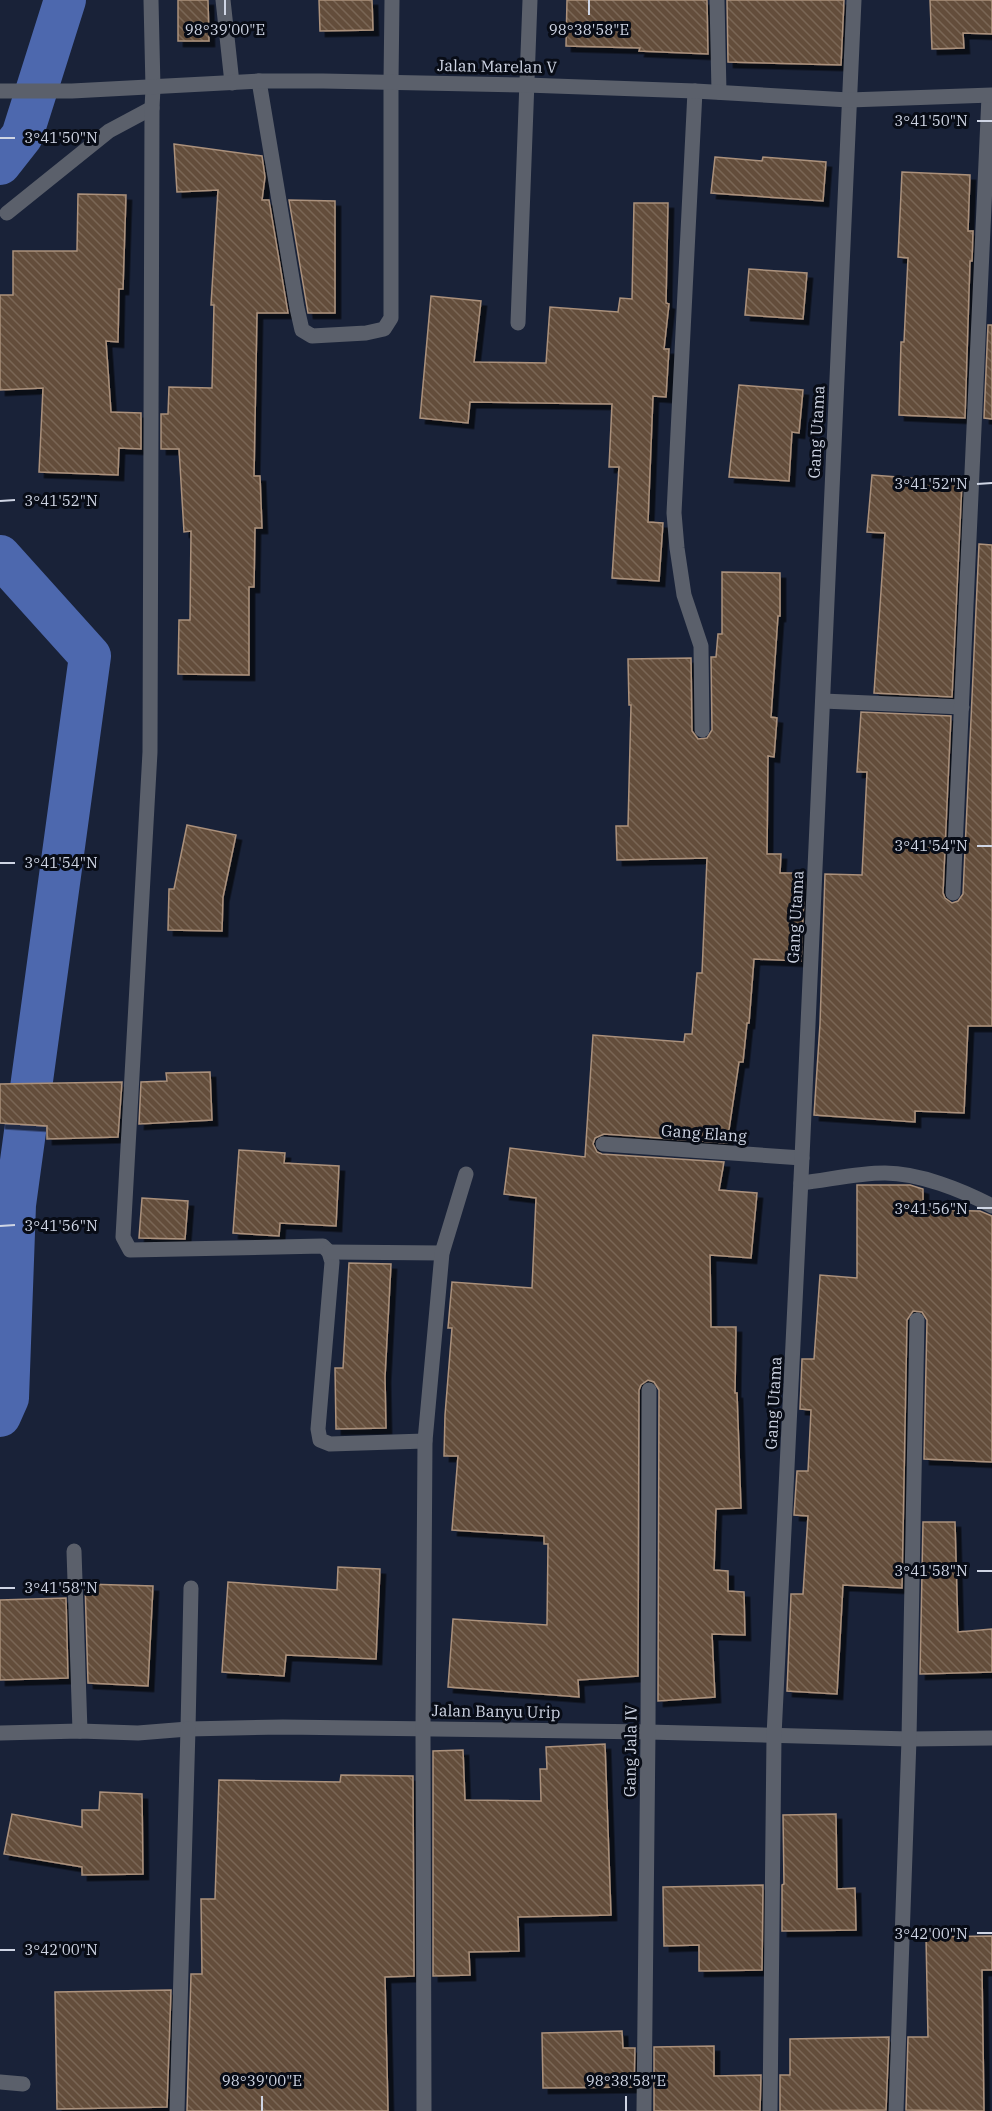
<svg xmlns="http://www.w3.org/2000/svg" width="992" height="2111" viewBox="0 0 992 2111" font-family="'IBM Plex Serif',serif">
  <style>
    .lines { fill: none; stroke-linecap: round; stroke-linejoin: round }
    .canal { stroke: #4d68ae; stroke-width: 42 }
    .building { fill: url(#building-back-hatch); stroke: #ab917c; stroke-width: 1.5; filter: url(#shadow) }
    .service { stroke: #5b606b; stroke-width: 15 }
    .minor { stroke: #5b606b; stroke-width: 15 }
    .tertiary { stroke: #5b606b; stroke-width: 15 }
    .ticks { fill: none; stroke: #cfd5e4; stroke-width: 2 }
    .labels { text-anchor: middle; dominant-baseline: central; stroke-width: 6; stroke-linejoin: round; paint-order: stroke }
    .street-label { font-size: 16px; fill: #cfd5e4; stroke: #080c16 }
    .ticks-label { font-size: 15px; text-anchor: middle; fill: #cfd5e4; stroke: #080c16; stroke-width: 6; stroke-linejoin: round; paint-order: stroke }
  </style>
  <defs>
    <pattern id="building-back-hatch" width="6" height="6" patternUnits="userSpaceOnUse" patternTransform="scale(1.5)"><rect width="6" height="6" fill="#644d3a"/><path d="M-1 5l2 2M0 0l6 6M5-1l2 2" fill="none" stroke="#796656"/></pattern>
    <filter id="shadow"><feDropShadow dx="5.5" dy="5.5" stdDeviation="0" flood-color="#0009"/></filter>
  </defs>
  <rect width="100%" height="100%" fill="#192238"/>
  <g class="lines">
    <g class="canal">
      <polyline points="0,164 22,136 65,0"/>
      <polyline points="0,556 90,656 15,1205 8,1398 0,1416"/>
    </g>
  </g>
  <g class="building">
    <polygon points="178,0 208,0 209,41 178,41"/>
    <polygon points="319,0 372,0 373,30 320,31"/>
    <polygon points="567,0 707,0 708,54 639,51 640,48 566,46"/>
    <polygon points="727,0 844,0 841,65 728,62"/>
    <polygon points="930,0 992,0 992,34 963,33 964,48 932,49"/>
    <polygon points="174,144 262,156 265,177 262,200 269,200 288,313 257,313 254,476 260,476 262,528 255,528 254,587 249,587 249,675 178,674 179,620 190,620 191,531 184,532 179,449 161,449 161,414 168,414 169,387 212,388 214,305 211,305 218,190 177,192"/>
    <polygon points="715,157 762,161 763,157 826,162 823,201 711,193"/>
    <polygon points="902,172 970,175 968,231 973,231 972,261 970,261 965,418 899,415 901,342 904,342 908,258 898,257"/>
    <polygon points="78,194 126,195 123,289 119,289 118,342 106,341 111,412 141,413 141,449 119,448 118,475 39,472 43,388 0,390 0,295 13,295 13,251 77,251"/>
    <polygon points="289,200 335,201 335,313 308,313"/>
    <polygon points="634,203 668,203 666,303 669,304 664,349 669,349 666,397 653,396 648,522 663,523 659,581 612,578 619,467 609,467 612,404 470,402 468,423 420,418 431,296 481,301 474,362 546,363 550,307 618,312 620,298 632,299"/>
    <polygon points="749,269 807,273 803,319 745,315"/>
    <polygon points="988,325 992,325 992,419 984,418"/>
    <polygon points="739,385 803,390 799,433 792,432 789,481 729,477"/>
    <polygon points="872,475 962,482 952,697 874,693 885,533 867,532"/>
    <polygon points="979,544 992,545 992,1026 968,1026 964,1113 915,1111 915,1122 814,1115 820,1024 825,874 862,875 867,772 857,772 861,712 951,716 943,893 945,898 952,903 958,901 963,894"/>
    <polygon points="722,572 780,573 780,616 778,616 771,717 777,718 774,757 768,756 767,854 781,854 780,873 805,873 801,961 754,959 749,1023 747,1023 743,1062 739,1062 727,1143 604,1134 595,1138 593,1144 597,1152 602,1154 724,1162 719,1190 757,1193 751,1258 710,1255 711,1327 736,1327 735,1393 737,1393 741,1508 716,1509 714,1570 728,1571 728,1591 744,1592 745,1635 712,1634 715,1697 658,1701 659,1390 654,1382 648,1380 641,1385 639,1390 638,1676 578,1680 579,1697 448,1687 453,1619 547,1625 548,1544 544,1544 544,1536 452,1530 458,1456 444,1456 445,1415 452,1328 448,1328 452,1282 532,1288 536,1198 504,1194 510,1148 585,1157 593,1035 684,1042 685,1034 692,1034 697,973 702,973 707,858 617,860 616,826 628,826 631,705 629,705 628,659 691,658 692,731 698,739 707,738 712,730 711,657 716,657 718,634 722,634"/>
    <polygon points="187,825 236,835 223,897 222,931 168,930 169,889 174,889"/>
    <polygon points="210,1072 212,1120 139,1124 141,1082 167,1081 166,1073"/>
    <polygon points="122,1082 118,1137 47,1139 47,1126 0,1123 0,1084"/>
    <polygon points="239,1150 285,1153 284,1163 339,1166 336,1226 280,1223 279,1236 233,1233"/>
    <polygon points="857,1185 910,1185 923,1189 923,1210 980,1211 992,1216 992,1462 924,1459 927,1320 922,1312 913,1311 907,1320 902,1588 843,1585 837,1694 787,1691 791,1594 803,1594 808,1516 794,1515 797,1471 808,1471 811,1410 800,1409 802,1359 814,1359 820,1275 857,1278"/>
    <polygon points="142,1198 188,1201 185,1239 139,1238"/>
    <polygon points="349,1263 391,1264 385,1377 386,1428 336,1429 335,1368 343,1368"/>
    <polygon points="923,1522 955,1522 958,1632 992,1629 992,1672 920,1674"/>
    <polygon points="338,1567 380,1569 376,1659 286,1655 284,1676 222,1672 228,1582 337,1590"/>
    <polygon points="85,1584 153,1586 148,1686 88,1683"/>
    <polygon points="66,1598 68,1678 0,1680 0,1600"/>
    <polygon points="605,1744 611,1915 518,1917 519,1951 469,1952 470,1975 433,1976 433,1751 463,1750 465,1800 541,1801 540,1769 547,1769 546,1747"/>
    <polygon points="341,1775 413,1776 414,1976 385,1977 388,2111 187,2111 191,1974 202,1974 201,1899 215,1899 219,1780 340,1782"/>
    <polygon points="100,1792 142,1794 143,1874 82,1875 82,1867 4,1854 12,1814 82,1827 82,1810 99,1810"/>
    <polygon points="836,1814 837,1889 855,1888 856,1930 782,1931 782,1885 784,1884 783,1815"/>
    <polygon points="763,1885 762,1970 699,1971 699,1945 664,1946 663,1887"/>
    <polygon points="992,1936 992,1970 982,1970 984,2111 906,2110 908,2037 928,2037 926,1937"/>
    <polygon points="171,1990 167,2107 57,2109 55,1992"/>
    <polygon points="622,2031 623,2048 635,2048 634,2087 543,2088 542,2033"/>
    <polygon points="889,2037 886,2110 780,2111 780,2075 790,2075 790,2039"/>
    <polygon points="714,2046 714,2076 761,2075 760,2111 654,2111 654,2047"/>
  </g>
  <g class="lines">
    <g class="service">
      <polyline points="259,81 297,308 302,330 312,336 366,333 384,329 391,318 391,82"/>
      <polyline points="7,213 109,131 152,108"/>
      <polyline points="518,323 530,0"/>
      <polyline points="74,1551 80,1731"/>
      <polyline points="188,1729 191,1588"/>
    </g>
    <g class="minor">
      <polyline points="151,0 153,88 152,108 150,752 123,1237 130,1250 323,1246 329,1252 332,1262 318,1429 320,1440 330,1444 425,1441"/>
      <polyline points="223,0 232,83"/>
      <polyline points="717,0 719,92"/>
      <polyline points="391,82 392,0"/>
      <polyline points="695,91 674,513 677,548 684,595 701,646 702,730"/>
      <polyline points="823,701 962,707"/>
      <polyline points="953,893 989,96"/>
      <polyline points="603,1144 802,1158"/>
      <path d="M801,1183C828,1180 857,1173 885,1173C919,1173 962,1190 992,1206"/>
      <polyline points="329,1252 442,1253"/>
      <polyline points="0,1733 80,1731 138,1733 188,1729 283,1727 648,1732 909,1739 992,1738"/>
      <polyline points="0,2082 23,2084"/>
      <polyline points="177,2111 188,1729"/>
      <polyline points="424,2111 423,1728 425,1441 442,1253 466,1174"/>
      <polyline points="644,2111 648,1732 649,1390"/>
      <polyline points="770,2111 774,1736 802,1158 854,0"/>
      <polyline points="896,2111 909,1739 917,1320"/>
    </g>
    <polyline class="tertiary" points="0,91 72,91 259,81 323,81 526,85 695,91 849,100 992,95"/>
  </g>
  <path class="ticks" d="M225,0V15M589,0V15M977,121H992M0,138H15M977,484L992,483M0,501L15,500M977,846H992M0,863H15M977,1208H992M0,1226L15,1225M977,1571H992M0,1588H15M977,1933H992M0,1950H15M262,2096V2111M626,2096V2111"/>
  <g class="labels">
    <g class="street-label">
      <text transform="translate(497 66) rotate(1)">Jalan Marelan V</text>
      <text transform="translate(816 432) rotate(-87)">Gang Utama</text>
      <text transform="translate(795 917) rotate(-87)">Gang Utama</text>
      <text transform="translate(704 1133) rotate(4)">Gang Elang</text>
      <text transform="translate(773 1403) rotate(-87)">Gang Utama</text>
      <text transform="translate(496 1711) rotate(1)">Jalan Banyu Urip</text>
      <text transform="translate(630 1751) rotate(-89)">Gang Jala IV</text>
    </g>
  </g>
  <g class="ticks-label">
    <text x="225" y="35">98°39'00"E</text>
    <text x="589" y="35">98°38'58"E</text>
    <text x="931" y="126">3°41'50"N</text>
    <text x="61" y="143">3°41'50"N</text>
    <text x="931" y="489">3°41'52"N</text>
    <text x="61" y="506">3°41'52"N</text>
    <text x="931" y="851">3°41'54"N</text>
    <text x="61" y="868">3°41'54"N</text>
    <text x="931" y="1214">3°41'56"N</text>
    <text x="61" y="1231">3°41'56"N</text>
    <text x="931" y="1576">3°41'58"N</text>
    <text x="61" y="1593">3°41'58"N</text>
    <text x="931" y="1939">3°42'00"N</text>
    <text x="61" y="1955">3°42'00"N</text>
    <text x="262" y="2086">98°39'00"E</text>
    <text x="626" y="2086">98°38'58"E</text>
  </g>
</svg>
